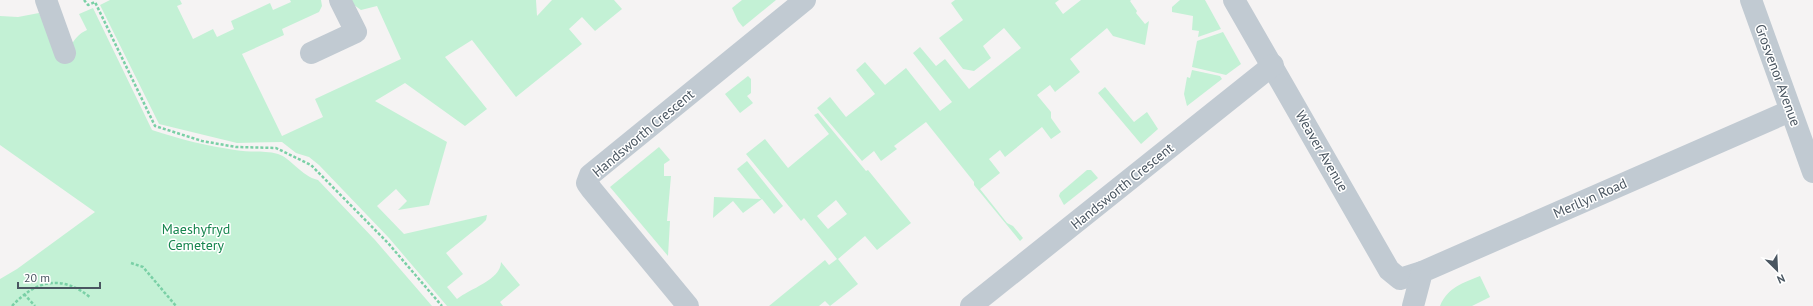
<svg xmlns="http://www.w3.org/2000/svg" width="1813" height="306" viewBox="0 0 1813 306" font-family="'PT Sans',sans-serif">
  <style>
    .green { fill: #c3f1d5; fill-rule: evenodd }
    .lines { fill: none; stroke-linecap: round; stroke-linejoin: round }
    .path { stroke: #7ad0a6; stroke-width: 2.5; stroke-dasharray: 3 2; stroke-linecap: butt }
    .minor { stroke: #c1cad2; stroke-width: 22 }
    .labels { text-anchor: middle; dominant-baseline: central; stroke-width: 3; stroke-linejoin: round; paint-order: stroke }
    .street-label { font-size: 14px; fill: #4a5661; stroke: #fff }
    .park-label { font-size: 14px; fill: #17864f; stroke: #fff }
  </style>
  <rect width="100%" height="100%" fill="#f5f3f3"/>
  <g class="green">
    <path d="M110,0H180L182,4L177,6L193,39L213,29L217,37L234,29L231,21L270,3L273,10L291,2L290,0H321L322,6L319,12L282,29L284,35L242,54L282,136L323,117L315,99L401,59L377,6L361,10L354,5L351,0H536L537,16L552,0H614L622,9L595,31L582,17L569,29L582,44L516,97L472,40L445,57L487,109L465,126L405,83L375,101L447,142L429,205L398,210L407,201L396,189L377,206L404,234L487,215L486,220L482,224L446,253L463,274L447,287L457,299C469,289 501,280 501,262L520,285L500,302L503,306H447L389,238L319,165L309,157L296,153L282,142L237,143L159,124L100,5Z"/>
    <polygon points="742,0 776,0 743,27 738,21 732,8"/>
    <polygon points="955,0 1059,0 1055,3 1063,14 1081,0 1131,0 1130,1 1137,11 1136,13 1145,24 1149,21 1145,45 1113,36 1107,28 1070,59 1080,72 1055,92 1050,85 1037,95 1051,112 1051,118 1061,132 1051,139 1042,127 1005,157 1000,150 989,159 1000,173 980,189 1007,223 1013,226 1023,238 1020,241 974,185 974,182 926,122 894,146 897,149 881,161 874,151 862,161 817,108 830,97 846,117 875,94 856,70 865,62 885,85 906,68 940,111 952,102 913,53 920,47 936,66 945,59 969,89 1021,48 1004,28 983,46 991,58 974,71 963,69 939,38 963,20 951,3"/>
    <polygon points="1180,0 1205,0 1221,29 1198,37 1199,31 1192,30 1193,16 1172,12 1172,7"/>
    <path d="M93,8L152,130C179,139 207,146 235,150C250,153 263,150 278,154C291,158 301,176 318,180L375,240L432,306H0V279L17,269L95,212L0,145V16L18,17L39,13L62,61C70,49 73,36 87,30L79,14Z"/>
    <polygon points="1223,32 1241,64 1226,75 1192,67 1197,41"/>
    <polygon points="1192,70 1220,76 1222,79 1187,106 1184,94 1187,77 1190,78"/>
    <polygon points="748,76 751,79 751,93 747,96 753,103 740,113 725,94"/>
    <polygon points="1105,87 1134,122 1147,112 1158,129 1141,144 1098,93"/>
    <path d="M818,113L866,171L868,170L911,223L877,250L865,236L838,259L858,284L830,306L825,301L819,306H769L825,260L829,265L837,259L804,218L801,221L746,154L765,139L788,168L829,134L814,115ZM836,200L847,214L828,229L817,216Z"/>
    <polygon points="659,147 670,160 664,164 664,176 671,176 667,221 670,221 668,256 610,187"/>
    <polygon points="747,161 783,206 774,214 762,199 743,213 733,201 713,218 714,197 761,199 737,169"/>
    <polygon points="1087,170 1091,170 1098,178 1064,205 1059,196 1060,193"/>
    <path d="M1480,276L1490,297L1472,306H1440C1448,287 1463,283 1480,276Z"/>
  </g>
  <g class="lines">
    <g class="path">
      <polyline points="84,0 88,5 95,2 155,126 202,141 236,147 276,148 311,165 388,243 442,306"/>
      <polyline points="131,263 143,267 176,306"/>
      <polyline points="24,294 35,306"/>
      <path d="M12,306C36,280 62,274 91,298"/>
    </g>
    <g class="minor">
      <polyline points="46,0 65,53"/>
      <polyline points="1234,0 1389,270 1400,279 1422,272"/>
      <polyline points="1751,0 1813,172"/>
      <polyline points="311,53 356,32 340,0"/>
      <polyline points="688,306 592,190 587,183 590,175 805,0"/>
      <polyline points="971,306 1273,65"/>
      <polyline points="1413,306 1422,272 1790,111"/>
    </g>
  </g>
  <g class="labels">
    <g class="street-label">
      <text transform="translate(1778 75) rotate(70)">Grosvenor Avenue</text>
      <text transform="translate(643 133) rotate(-40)">Handsworth Crescent</text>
      <text transform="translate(1322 151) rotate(60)">Weaver Avenue</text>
      <text transform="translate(1122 186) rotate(-39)">Handsworth Crescent</text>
      <text transform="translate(1590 198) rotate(-24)">Merllyn Road</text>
    </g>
    <g class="park-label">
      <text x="196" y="229">Maeshyfryd<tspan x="196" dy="16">Cemetery</tspan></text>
    </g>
  </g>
  <g transform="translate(1777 270) rotate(156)" stroke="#ffffff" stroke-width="3" paint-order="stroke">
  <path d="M0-3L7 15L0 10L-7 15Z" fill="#4a5661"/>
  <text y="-6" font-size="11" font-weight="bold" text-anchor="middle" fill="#4a5661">N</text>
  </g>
  <path d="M18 282v6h82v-6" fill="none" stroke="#4a5661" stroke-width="2"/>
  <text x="24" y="282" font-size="12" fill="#4a5661" stroke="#ffffff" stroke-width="3" paint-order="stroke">20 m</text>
</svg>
